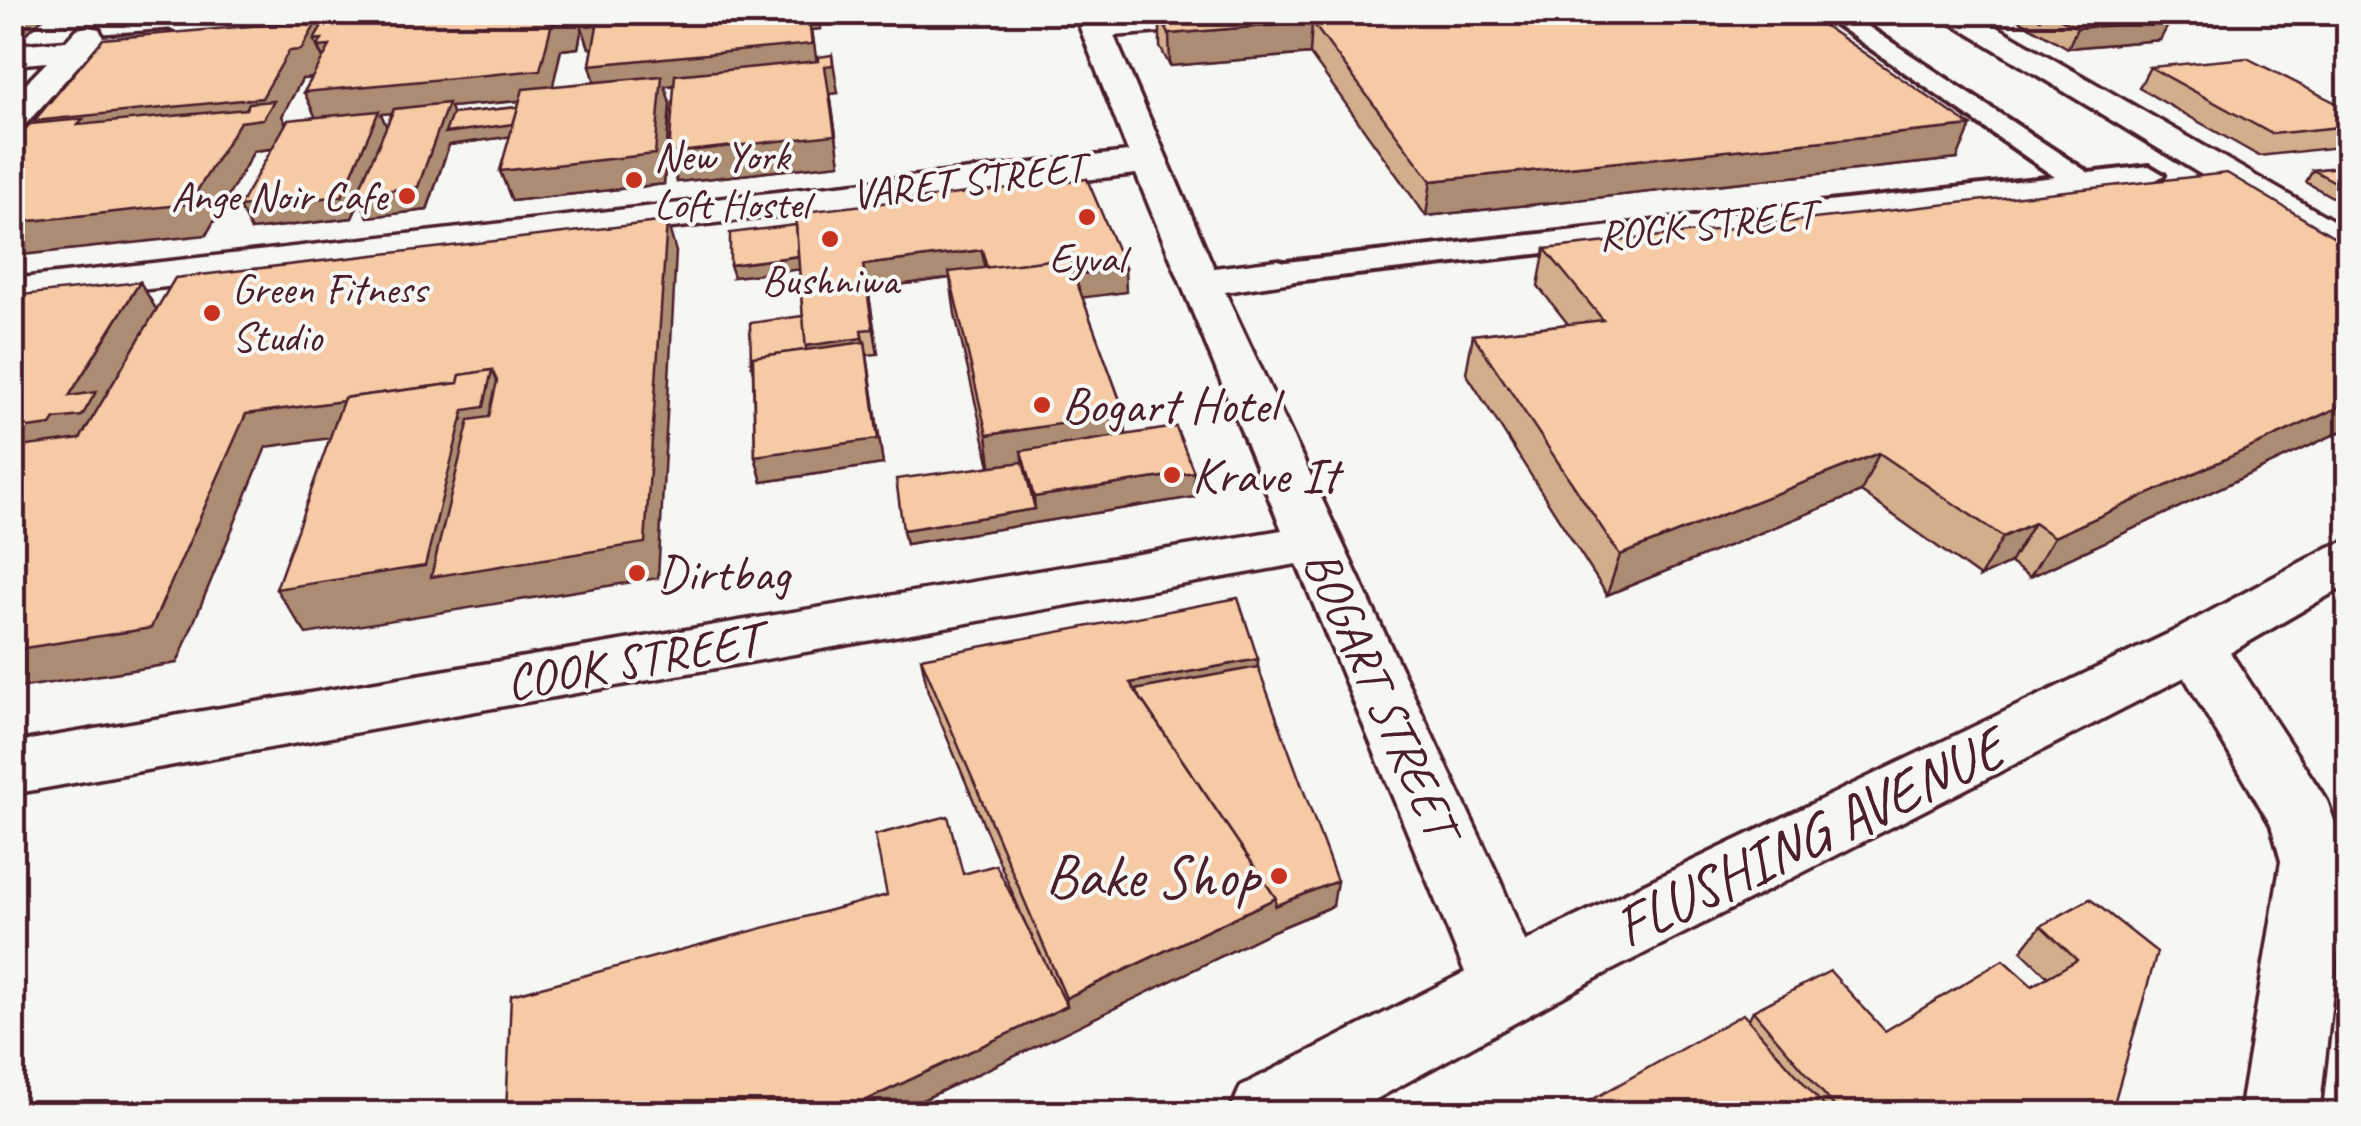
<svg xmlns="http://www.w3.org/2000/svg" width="2361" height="1126" viewBox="0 0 2361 1126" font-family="Caveat,sans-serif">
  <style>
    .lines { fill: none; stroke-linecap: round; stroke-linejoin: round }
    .lane-casing { stroke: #4a1f2b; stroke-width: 8 }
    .street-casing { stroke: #4a1f2b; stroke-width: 7 }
    .primary-casing { stroke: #4a1f2b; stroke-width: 7 }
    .lane { fill: #f6f6f2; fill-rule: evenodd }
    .street { fill: #f6f6f2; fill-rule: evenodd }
    .primary { fill: #f6f6f2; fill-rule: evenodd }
    .wall { fill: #d3ae8d; stroke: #4a1f2b; stroke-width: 2.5; fill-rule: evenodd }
    .shaded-wall { fill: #ac8d73; stroke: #4a1f2b; stroke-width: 2.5; fill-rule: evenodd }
    .building { fill: #f5caa4; stroke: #4a1f2b; stroke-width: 2.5 }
    .poi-dot { fill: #c8321e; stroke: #f6f6f2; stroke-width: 4 }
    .labels { text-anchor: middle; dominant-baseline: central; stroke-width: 8; stroke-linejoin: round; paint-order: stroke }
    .far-poi-label { font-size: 42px; fill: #4a1f2b; stroke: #f6f6f2; text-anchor: start }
    .far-street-label { font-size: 42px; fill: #4a1f2b; stroke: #f6f6f2 }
    .poi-label { font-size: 50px; fill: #4a1f2b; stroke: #f6f6f2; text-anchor: start }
    .street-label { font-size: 50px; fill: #4a1f2b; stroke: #f6f6f2 }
    .near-street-label { font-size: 60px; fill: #4a1f2b; stroke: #f6f6f2 }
    .near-poi-label { font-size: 60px; fill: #4a1f2b; stroke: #f6f6f2; text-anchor: end }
  </style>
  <rect width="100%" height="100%" fill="#f6f6f2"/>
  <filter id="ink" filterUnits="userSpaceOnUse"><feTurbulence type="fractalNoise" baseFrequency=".01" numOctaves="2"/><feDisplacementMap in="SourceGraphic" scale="20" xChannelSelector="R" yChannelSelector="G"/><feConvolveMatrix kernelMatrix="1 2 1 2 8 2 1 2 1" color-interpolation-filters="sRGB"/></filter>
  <g filter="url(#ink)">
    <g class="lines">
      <g class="lane-casing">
        <polygon id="lane" points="1818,12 1846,12 2089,173 2149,166 2164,175 2149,184 2084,192 1277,283 1261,273 1277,263 2055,177"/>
      </g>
      <g class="street-casing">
        <g id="street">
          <polygon points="1074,12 1104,12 1107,18 1171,12 1303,12 1288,21 1114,36 1214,268 1277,260 1292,264 1298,273 1292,282 1225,292 1498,876 1544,987 1533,1011 1507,1021 1481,1011 1297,564 12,794 12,743 1282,530 1136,174 12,305 12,279 1128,152"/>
          <polygon points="1933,12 1971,12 2348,229 2348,258 2334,255"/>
          <polygon points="88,27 99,29 103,37 169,32 185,41 169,50 85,58 24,126 12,129 12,98 47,62 12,65 12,45 66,41 77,29"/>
          <polygon points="2195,625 2216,631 2327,801 2348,859 2319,1114 2239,1114 2281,861 2271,825 2166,646 2174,631"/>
        </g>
      </g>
      <g class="primary-casing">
        <polygon id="primary" points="2348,541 2348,584 2216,661 1604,974 1349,1114 1229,1114 1241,1086 1552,928 2174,631 2329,547"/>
      </g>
      <use href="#lane" class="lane"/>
      <use href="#street" class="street"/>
      <use href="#primary" class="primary"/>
    </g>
    <g class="wall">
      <path d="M579,12L581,20L582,12H827L828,21L820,22L821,29L812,30L816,61L838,93L830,94L840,164L677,182L674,86H665L670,104L664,184L512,201L500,171L510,136L449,145L427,210L368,217L360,200L352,218L251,230L272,149L254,151L206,235L36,124L318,20L321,27ZM582,27L589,48L593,47L590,65L595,82L552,87L561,50L578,48ZM312,78L304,92L316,117L286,124L282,116L302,79ZM520,101L518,107L452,114L450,107ZM392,113L386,127L381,114Z"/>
      <polygon points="1804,12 1957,159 1426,216 1310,54 1170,66 1160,47 1160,16"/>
      <polygon points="2004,12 2156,12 2160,40 2068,48"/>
      <polygon points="2150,67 2348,109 2348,146 2259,156 2139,88"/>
      <polygon points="2348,166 2348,206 2306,182 2313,170"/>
      <polygon points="1087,179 1126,292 1082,297 1125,414 1126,435 1194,472 1194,497 906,544 903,530 990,466 955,314 950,278 868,289 878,354 867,355 883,464 762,482 755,456 753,373 751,362 803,316 799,269 734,277 796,225"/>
      <polygon points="2348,245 2348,428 2030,577 2010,563 1980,577 1861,492 1607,595 1466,373 1473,335 1568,324 1538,286 1545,249"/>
      <polygon points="921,658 1258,659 1258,667 1333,906 1273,931 1070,1030 893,1114 506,1114 887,895 963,874 1025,923 928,692"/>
      <polygon points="2090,899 2111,1114 1567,1114 1748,1020 1753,1011 1885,1031 2032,986 2048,977 2021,951 2041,926"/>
    </g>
    <g class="shaded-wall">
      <polygon points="12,12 50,12 26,34 12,35"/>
      <path d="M572,12H579L581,21L598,20L606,46L589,48L582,27L578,48L561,50L550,98L450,107L456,124L525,122L529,134L449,145L427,210L368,217L360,200L352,218L251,230L239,207L317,120L304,92ZM446,108L389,132L381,114Z"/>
      <polygon points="808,12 819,12 821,29 812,30 818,71 665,86 670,104 664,184 512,201 500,171 598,93 590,65"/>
      <polygon points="2200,12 2229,12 2199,15"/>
      <polygon points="318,20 342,73 330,74 318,47 322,39 314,40 323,59 313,78 302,79 282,116 288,129 277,148 254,151 206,235 12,256 12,223 52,150 34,121 289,51"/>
      <polygon points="2171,20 2160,40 2068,48 2077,28"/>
      <polygon points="1312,22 1310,54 1170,66 1169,34"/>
      <polygon points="832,55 838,93 830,94 840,164 677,182 669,153 825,66"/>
      <polygon points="1971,126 1957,159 1426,216 1431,181"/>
      <polygon points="667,221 676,252 658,578 306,634 276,589 462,420 266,447 177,663 12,689 12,650 246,414 492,370"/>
      <polygon points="982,250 985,273 868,289 878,354 863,265"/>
      <polygon points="800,256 803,269 734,277 730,265"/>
      <polygon points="1125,268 1126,292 995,309 992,285"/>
      <polygon points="140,282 159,314 119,425 12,467 12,430 55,419"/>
      <polygon points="861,330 866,355 754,376 751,362"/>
      <polygon points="865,342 883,464 762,482 755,456"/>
      <polygon points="2348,403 2348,428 2030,577 2054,537"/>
      <polygon points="1125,414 1127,458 1021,451 1024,474 993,479 987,435"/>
      <polygon points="1879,453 1861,492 1607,595 1620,555"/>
      <polygon points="1194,472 1194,497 906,544 903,530 1035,509 1034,497"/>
      <polygon points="2034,523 2010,563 1980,577 2003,537"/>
      <polygon points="1258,659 1256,693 1146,714 1130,683"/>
      <polygon points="1337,881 1333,906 1273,931 1070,1030 893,1114 837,1114 1067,1006 1066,998 1276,898"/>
    </g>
    <g class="building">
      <polygon points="423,12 572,12 569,22 552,23 540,70 304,92 330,46 318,47 322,39 314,40 325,21"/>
      <polygon points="582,12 808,12 812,44 590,65 598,20 581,21"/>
      <polygon points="1210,12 1804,12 1971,126 1431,181 1312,22 1169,34 1160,16"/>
      <polygon points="2028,12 2043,12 2040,19"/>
      <polygon points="2048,12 2156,12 2171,20 2077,28"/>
      <polygon points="318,20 301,50 289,51 262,98 34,121 103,39"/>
      <polygon points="832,55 833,65 825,66 835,135 669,153 675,75 818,61 818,57"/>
      <polygon points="2247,58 2348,109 2348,126 2272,134 2150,67"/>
      <polygon points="662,76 655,154 500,171 523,89"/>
      <polygon points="274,101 263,119 240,122 189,204 12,223 12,144 30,124 83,119 78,125 246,109 249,103"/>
      <polygon points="448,103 418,187 357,194 394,109"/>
      <polygon points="518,107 513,124 445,133 452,114"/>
      <polygon points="379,111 342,196 239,207 288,120"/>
      <polygon points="2348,166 2348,189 2313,170"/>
      <polygon points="2227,173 2348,245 2348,403 2054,537 2034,523 2003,537 1879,453 1620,555 1473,335 1603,320 1545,249"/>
      <polygon points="1087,179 1125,268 1074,275 1068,258 987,268 982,250 863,265 873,329 861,330 862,338 805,346 795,213"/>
      <polygon points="667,221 645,543 431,577 469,420 489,417 497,381 492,370 460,375 458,383 344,398 343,401 246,414 151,628 12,650 12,448 80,439 175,278"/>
      <polygon points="796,225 798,256 730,265 730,233"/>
      <polygon points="1068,258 1125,414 987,435 949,272"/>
      <polygon points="140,282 69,396 96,392 82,416 55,419 51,425 12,430 12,296"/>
      <polygon points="803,316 806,350 753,357 753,362 751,362 750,323"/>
      <polygon points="865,342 878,439 755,456 753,357"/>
      <polygon points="492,370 484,407 464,410 425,566 276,589 344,398 458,383 460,375"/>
      <polygon points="1176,427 1194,472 1034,497 1021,451"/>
      <polygon points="1023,462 1035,509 903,530 896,479"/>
      <polygon points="1238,598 1258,659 1130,683 1276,898 1066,998 921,658"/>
      <polygon points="1258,667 1337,881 1275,906 1276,898 1135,690"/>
      <polygon points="948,816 963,874 996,865 1067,1006 837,1114 506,1114 511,995 887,895 875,835"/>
      <polygon points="2090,899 2157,952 2111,1114 1841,1114 1753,1011 1830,971 1885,1031 2003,960 2032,986 2077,960 2041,926"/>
      <polygon points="1743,1014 1831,1114 1567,1114"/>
    </g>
  </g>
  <g class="poi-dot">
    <circle cx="634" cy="180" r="10"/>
    <circle cx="407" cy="196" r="10"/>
    <circle cx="1087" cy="217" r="10"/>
    <circle cx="830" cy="239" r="10"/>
    <circle cx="212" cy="313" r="10"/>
    <circle cx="1042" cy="405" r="10"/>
    <circle cx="1172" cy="475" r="10"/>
    <circle cx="637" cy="573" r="10"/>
    <circle cx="1279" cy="876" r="10"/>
  </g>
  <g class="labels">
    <g class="far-poi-label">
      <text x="654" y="156">New York<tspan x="654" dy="48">Loft Hostel</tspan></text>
      <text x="387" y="196" text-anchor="end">Ange Noir Cafe</text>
      <text x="1087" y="258" text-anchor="middle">Eyval</text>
      <text x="830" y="280" text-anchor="middle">Bushniwa</text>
      <text x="232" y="289">Green Fitness<tspan x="232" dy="48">Studio</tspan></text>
    </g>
    <g class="far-street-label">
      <text transform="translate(968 181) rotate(-7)">VARET STREET</text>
      <text transform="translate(1707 225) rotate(-6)">ROCK STREET</text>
    </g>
    <g class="poi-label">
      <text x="1062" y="405">Bogart Hotel</text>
      <text x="1192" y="475">Krave It</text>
      <text x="657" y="573">Dirtbag</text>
    </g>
    <g class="street-label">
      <text transform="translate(633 661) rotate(-10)">COOK STREET</text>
      <text transform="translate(1381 693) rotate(66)">BOGART STREET</text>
    </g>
    <g class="near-street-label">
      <text transform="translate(1809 837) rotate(-26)">FLUSHING AVENUE</text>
    </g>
    <g class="near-poi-label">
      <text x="1259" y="876">Bake Shop</text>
    </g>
  </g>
  <rect width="2361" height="1126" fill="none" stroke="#f6f6f2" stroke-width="50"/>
  <rect x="25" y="25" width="2311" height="1076" fill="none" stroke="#4a1f2b" stroke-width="4" filter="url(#ink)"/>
</svg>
